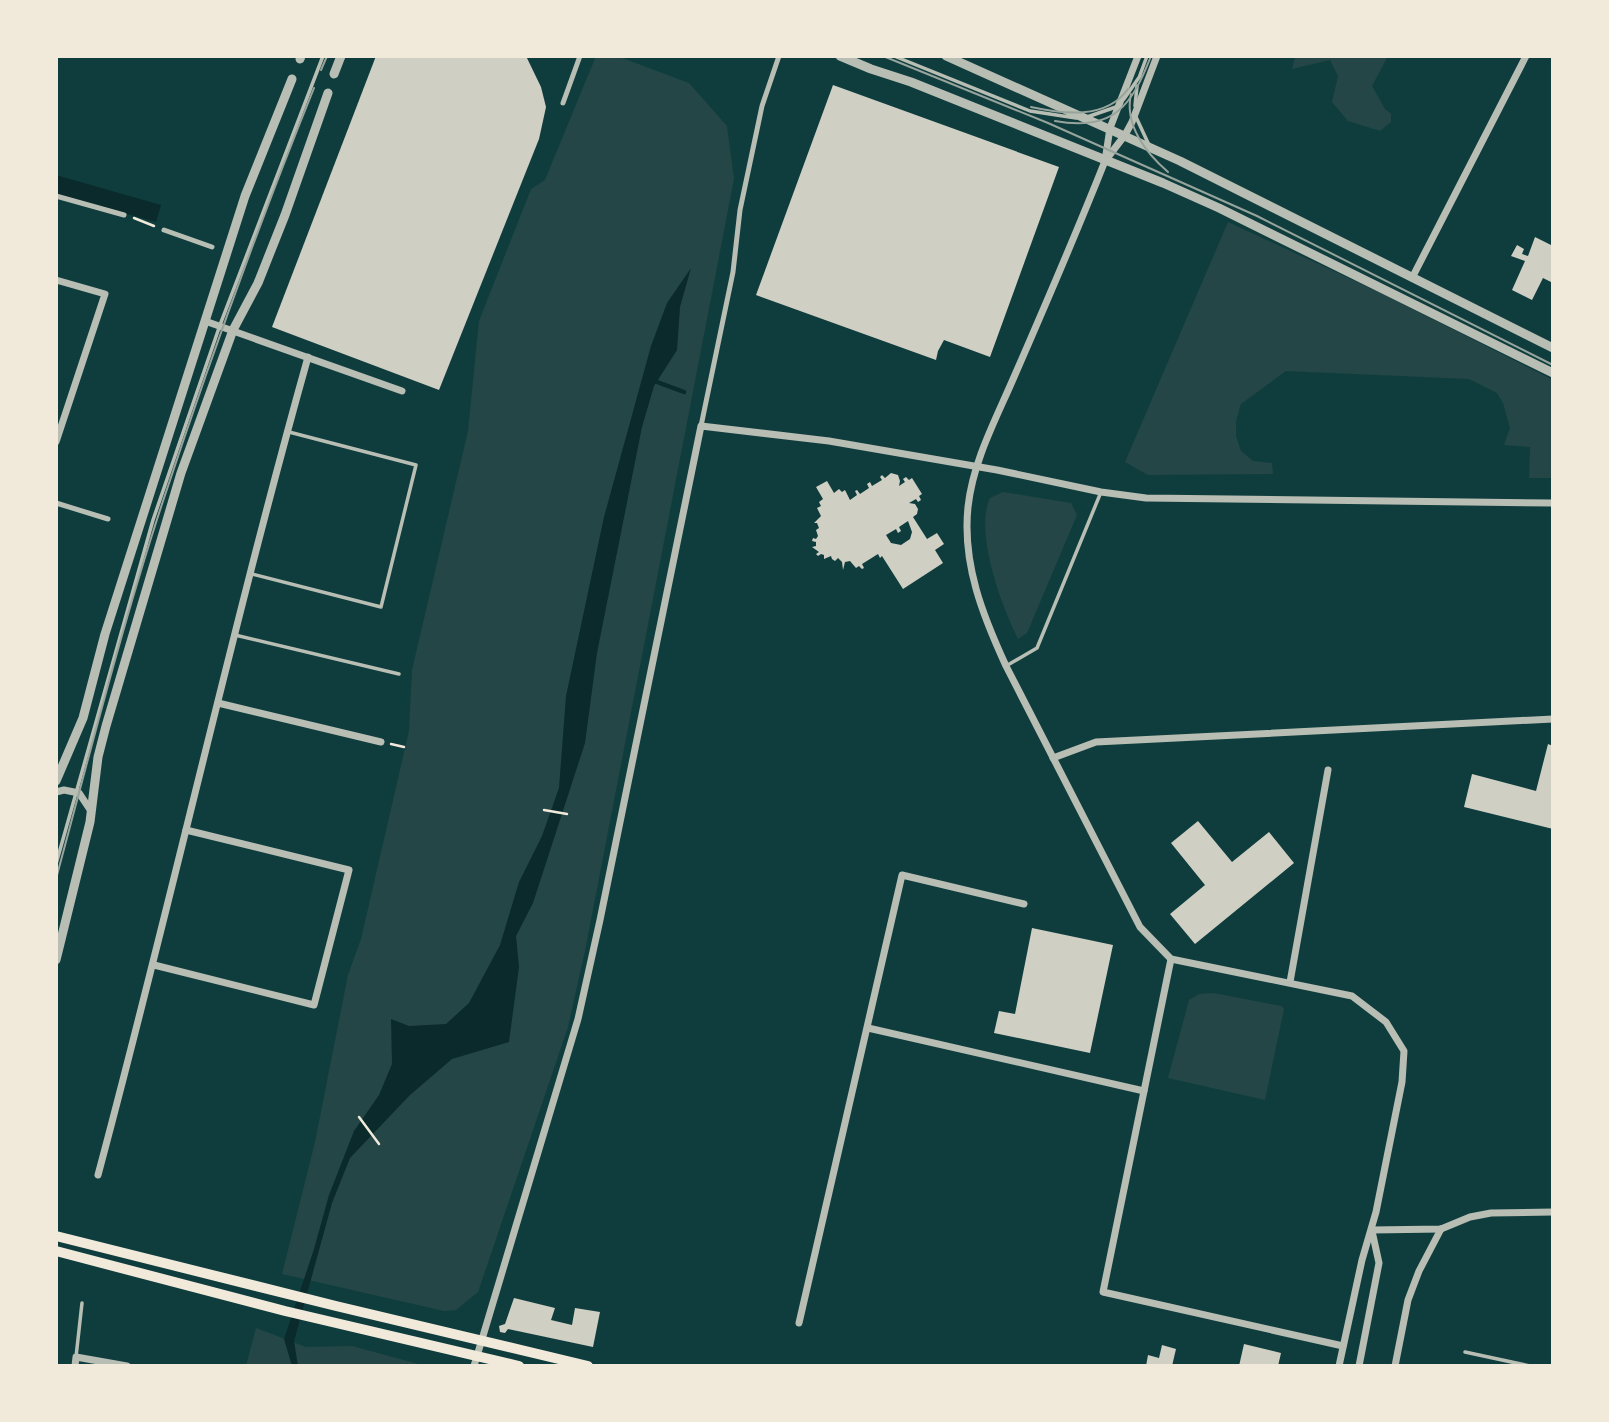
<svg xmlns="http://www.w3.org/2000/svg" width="1609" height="1422" viewBox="0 0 1609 1422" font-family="Mulish,sans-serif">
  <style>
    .green { fill: #244646 }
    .water { fill: #0a2a2b }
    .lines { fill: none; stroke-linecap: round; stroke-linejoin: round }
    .stream { stroke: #0a2a2b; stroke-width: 4.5 }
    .building { fill: #cfcfc3; fill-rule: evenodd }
    .path { stroke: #f1e9da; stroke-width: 2.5 }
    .service { stroke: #b8beb3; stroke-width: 3.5 }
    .pedestrian { stroke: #b8beb3; stroke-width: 5 }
    .minor { stroke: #b8beb3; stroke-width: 7 }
    .tertiary { stroke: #b8beb3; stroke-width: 9 }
    .primary { stroke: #f1e9da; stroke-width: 10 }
    .tram { stroke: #97a49c; stroke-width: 2 }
  </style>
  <rect width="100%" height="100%" fill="#0f3d3e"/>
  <g class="green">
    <polygon points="596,56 617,56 689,83 727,126 734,179 585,951 568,1027 478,1292 456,1310 444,1311 282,1274 315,1142 348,975 361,939 409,731 412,670 468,431 479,321 531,189 545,180"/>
    <polygon points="1295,56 1388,56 1372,86 1385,109 1391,114 1391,122 1380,131 1348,121 1332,102 1338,76 1330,60 1292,69"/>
    <polygon points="1228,222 1381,293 1553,380 1553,478 1529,478 1530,447 1504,445 1510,428 1503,403 1497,393 1469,379 1286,371 1241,404 1236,421 1236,436 1241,451 1253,461 1272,463 1273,474 1148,475 1125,462"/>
    <path d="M1003,492L1071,503L1077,515L1027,633L1018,639C1002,607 974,533 990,498Z"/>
    <polygon points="1214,993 1281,1006 1284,1009 1265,1100 1168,1078 1189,1000 1199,994"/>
    <polygon points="256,1328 306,1347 352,1346 426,1366 246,1366"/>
  </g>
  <g class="water">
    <polygon points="56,175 161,205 156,222 56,194"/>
    <polygon points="691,268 680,307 677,350 654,386 642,427 597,653 585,743 533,903 516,936 519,967 509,1042 452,1059 410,1095 350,1158 332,1203 294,1341 298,1366 292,1366 284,1339 314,1249 329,1195 354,1131 379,1095 392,1064 391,1019 409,1026 446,1024 469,1003 500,945 519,882 542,836 559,788 566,696 604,517 651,346 667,303"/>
  </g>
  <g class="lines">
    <polyline class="stream" points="657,382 684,392"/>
  </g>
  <g class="building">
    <polygon points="376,56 526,56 541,87 546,107 539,139 439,390 272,327"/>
    <polygon points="833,85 1059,167 990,357 944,340 938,351 936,360 756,295"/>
    <polygon points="1535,237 1553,246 1553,283 1543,278 1532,300 1512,290 1525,261 1511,256 1517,245 1524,249 1522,254 1528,256"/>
    <path d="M891,473L898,475L900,481L899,486L905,482L903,479L906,477L909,480L912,478L922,494L919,496L921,500L918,502L916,499L909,503L915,504L918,509L917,514L913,517L927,539L937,533L944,544L935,550L943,563L903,589L882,556L880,558L878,554L862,564L864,568L862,569L859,566L856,568L850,561L845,562L843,570L842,562L838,558L835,561L832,559L831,556L824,559V555L821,554L818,556L816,554L819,552L812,547L816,546V542L812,541L813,538L816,539L818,536L816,530L819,528L817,523H814L821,516L817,508L821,506L819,502L823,499L816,487L827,481L834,493L839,489L842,492L845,490L850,500L857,495L855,491L857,490L860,494L869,488L867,484L870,482L872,486L882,480L880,477L882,475L885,478ZM908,521L912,532L910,539L901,545L891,543L886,535L896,529L898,533L901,531L899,527Z"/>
    <polygon points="1548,744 1553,746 1553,829 1464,807 1472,774 1536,791"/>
    <polygon points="1198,821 1232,862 1269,832 1294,863 1195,944 1170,914 1205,885 1171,843"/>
    <polygon points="1032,928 1113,945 1090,1053 994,1033 999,1011 1015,1014"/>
    <polygon points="514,1298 555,1308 551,1320 572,1325 575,1308 600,1312 593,1347 508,1329 505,1333 500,1332 499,1326 505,1324"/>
    <polygon points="1244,1344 1281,1353 1278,1366 1239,1366"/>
    <polygon points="1162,1345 1176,1349 1172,1366 1146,1366 1148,1355 1159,1358"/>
  </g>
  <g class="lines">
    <g class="path">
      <polyline points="134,218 154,226"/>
      <polyline points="391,744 404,747"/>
      <polyline points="544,810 567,814"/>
      <polyline points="359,1117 379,1144"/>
    </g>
    <g class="service">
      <polyline points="894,56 1030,111 1076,118"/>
      <polyline points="1140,75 1147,56"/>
      <polyline points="1124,99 1140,76"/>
      <polyline points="1135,106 1137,86"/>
      <polyline points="1087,117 1116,107"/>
      <polyline points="1136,117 1149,145"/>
      <polyline points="252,574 381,607 416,465 289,432"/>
      <polyline points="235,635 399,674"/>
      <polyline points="1006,666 1037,648 1101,492"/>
      <polyline points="56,864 153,520 220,325 323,56"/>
      <polyline points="1465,1352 1530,1366"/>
      <polyline points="76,1357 82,1303"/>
    </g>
    <g class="pedestrian">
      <polyline points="563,103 580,56"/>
      <polyline points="56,196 124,215"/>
      <polyline points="164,230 212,247"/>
      <polyline points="701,426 733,272 740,210 762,106 779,56"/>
      <polyline points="56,503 108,519"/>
    </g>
    <g class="minor">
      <path d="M1157,56L1132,122L1125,135L1105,161C1076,234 1045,306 1014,377C996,419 973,461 968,507C962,564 983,616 1006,666L1140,927L1171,959L1352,996L1386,1022L1404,1051L1402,1082L1376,1212L1362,1260L1339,1366"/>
      <polyline points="1105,161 1110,128 1138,56"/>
      <polyline points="1412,278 1526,56"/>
      <polyline points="56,280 105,294 56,442"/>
      <polyline points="205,321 402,391"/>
      <polyline points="218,703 381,742"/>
      <polyline points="1053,758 1096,742 1553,719"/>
      <polyline points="56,792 64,790 79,793 91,811"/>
      <polyline points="1171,959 1103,1292 1343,1346"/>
      <polyline points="154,965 314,1005 349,870 186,830"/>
      <polyline points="1290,982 1328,770"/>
      <polyline points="868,1028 1144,1091"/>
      <path d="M98,1175C171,903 232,628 308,357"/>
      <polyline points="1372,1230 1441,1229 1470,1217 1491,1213 1553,1212"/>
      <polyline points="799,1323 902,875 1024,904"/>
      <polyline points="75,1366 76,1357 127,1366"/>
      <polyline points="474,1366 578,1019 600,920 701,426 829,441 997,470 1101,492 1146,498 1553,503"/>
      <polyline points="1359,1366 1379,1263 1372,1231"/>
      <polyline points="1395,1366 1408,1300 1419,1271 1441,1229"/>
    </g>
    <g class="tertiary">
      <polyline points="840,56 871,69 911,82 1163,183 1219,208 1553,373"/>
      <polyline points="946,56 1180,161 1553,348"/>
      <polyline points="300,59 301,56"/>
      <polyline points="334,74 341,56"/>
      <polyline points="56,781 83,718 105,634 245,196 292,79"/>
      <polyline points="56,960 90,822 98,757 106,726 181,473 233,330 258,283 285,215 328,93"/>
    </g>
    <g class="primary">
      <polyline points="56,1236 336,1306 588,1366"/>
      <polyline points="56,1251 285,1311 519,1366"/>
    </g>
    <g class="tram">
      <polyline points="883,56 1048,123 1257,216 1553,365"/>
      <polyline points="321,70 327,56"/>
      <path d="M1131,94C1124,125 1146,153 1168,172"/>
      <path d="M1031,107C1063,114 1106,120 1128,89"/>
      <path d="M1055,121C1114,132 1132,105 1151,56"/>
      <path d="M56,879C90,753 122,625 163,501C209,362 259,224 314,88"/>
    </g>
  </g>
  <rect width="1609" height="1422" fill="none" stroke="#f1e9da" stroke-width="116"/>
</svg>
